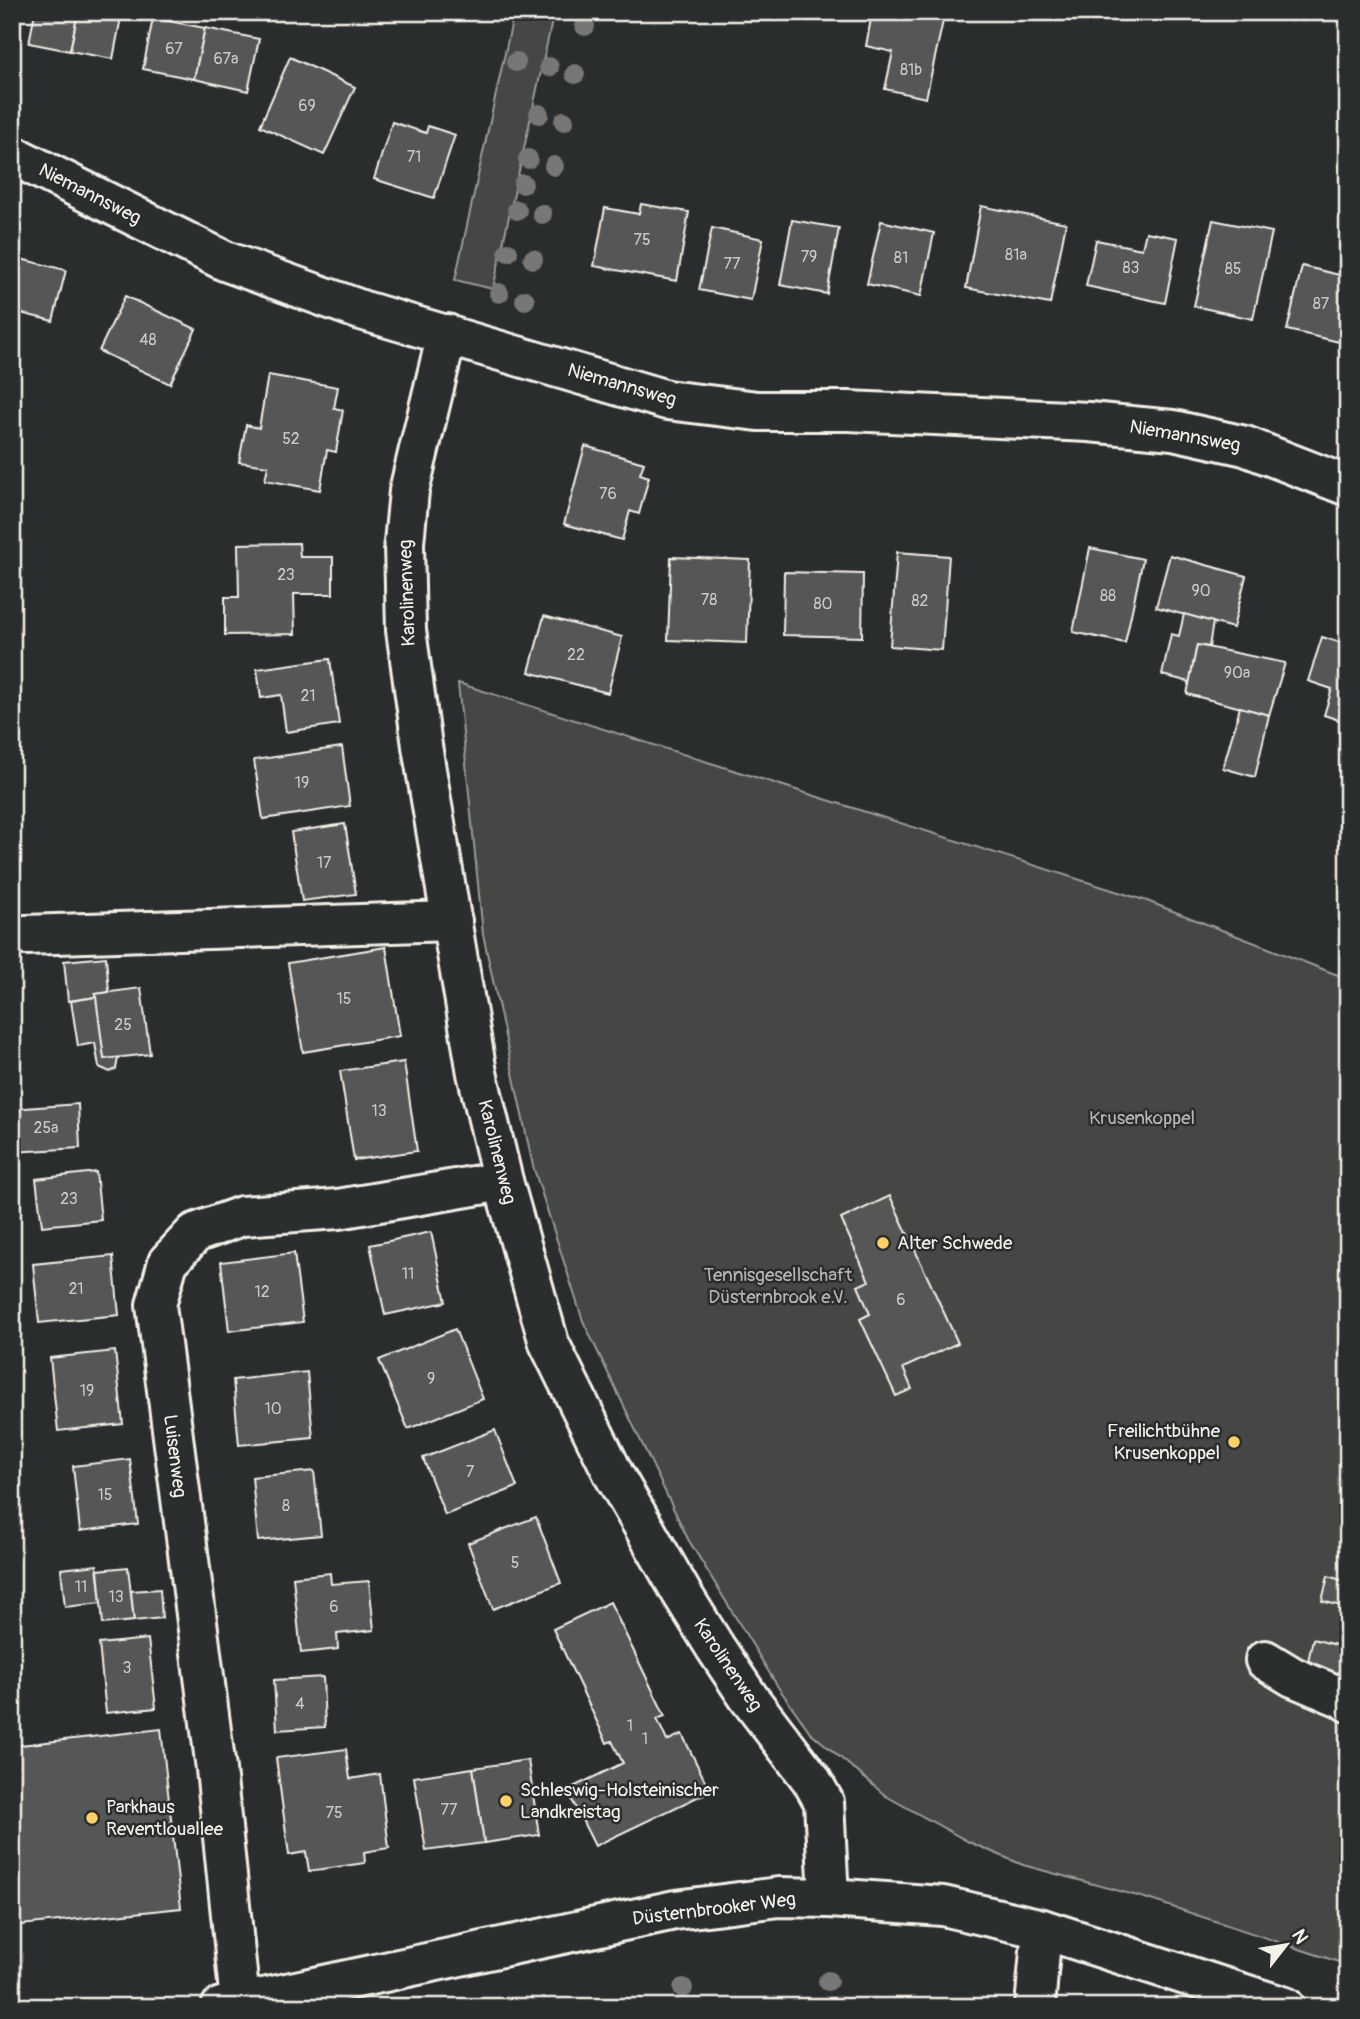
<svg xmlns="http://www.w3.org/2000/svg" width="1360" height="2019" viewBox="0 0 1360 2019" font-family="Pangolin,sans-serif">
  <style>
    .green { fill: #444645; stroke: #9c9c96; stroke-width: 2 }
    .building { fill: #555756; stroke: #f4f1e8; stroke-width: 2 }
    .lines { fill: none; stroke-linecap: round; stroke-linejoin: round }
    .minor-casing { stroke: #f4f1e8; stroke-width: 44 }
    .minor { stroke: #2a2d2e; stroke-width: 38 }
    .tree { fill: #777875 }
    .poi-dot { fill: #ffd166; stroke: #2a2d2e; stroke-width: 2.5 }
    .labels { text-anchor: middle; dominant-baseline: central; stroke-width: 5; stroke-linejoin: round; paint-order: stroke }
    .number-label { font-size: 16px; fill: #cccac4 }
    .street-label { font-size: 19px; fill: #f4f1e8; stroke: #2a2d2e }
    .park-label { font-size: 19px; fill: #b6b5af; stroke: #2a2d2e }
    .poi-label { font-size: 19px; fill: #f4f1e8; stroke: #2a2d2e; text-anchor: start }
  </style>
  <rect width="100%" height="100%" fill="#2a2d2e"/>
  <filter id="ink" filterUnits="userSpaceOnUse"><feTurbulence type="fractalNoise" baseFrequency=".0143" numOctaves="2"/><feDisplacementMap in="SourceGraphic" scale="14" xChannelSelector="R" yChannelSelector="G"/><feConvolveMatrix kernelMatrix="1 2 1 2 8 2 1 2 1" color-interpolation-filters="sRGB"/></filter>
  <g filter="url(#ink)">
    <g class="green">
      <polygon points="514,12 554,12 493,289 455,280"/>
      <polygon points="458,683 1147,901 1348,979 1348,1965 1145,1898 1023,1865 969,1842 886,1796 810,1732 778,1687 688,1539 583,1321 533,1166 483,934"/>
    </g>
    <g class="building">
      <polygon points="35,12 78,12 70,51 29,43"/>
      <polygon points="78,12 122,12 113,59 70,51"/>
      <polygon points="902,12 943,21 926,98 885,89 893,52 866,46 872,13 900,19"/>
      <polygon points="153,18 205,28 194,79 143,69"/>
      <polygon points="205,28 259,39 248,91 194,79"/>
      <polygon points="290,57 355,87 324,155 260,126"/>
      <polygon points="392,122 426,133 428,126 455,135 434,198 374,179"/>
      <polygon points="641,204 689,212 677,281 594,266 605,208 639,214"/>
      <polygon points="981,206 1066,223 1050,304 966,288"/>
      <polygon points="792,220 839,228 827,294 780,285"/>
      <polygon points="1213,220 1272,232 1253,319 1194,306"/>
      <polygon points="881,221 934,233 921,296 867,284"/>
      <polygon points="712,228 763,239 751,300 699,290"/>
      <polygon points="1146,232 1178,238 1165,303 1086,286 1096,240 1142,249"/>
      <polygon points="12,257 66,270 53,321 12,311"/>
      <polygon points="1302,266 1348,277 1348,344 1287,330"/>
      <polygon points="125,296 196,329 170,384 99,351"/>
      <polygon points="268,375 338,387 334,408 343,410 336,452 327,450 320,490 265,480 268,466 239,462 246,425 259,428"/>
      <polygon points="585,446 644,463 640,474 649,477 639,514 630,511 622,540 564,524"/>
      <polygon points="299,543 300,557 333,557 333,594 294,594 295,634 225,635 225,597 239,597 238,544"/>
      <polygon points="1090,548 1143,559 1125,643 1073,632"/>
      <polygon points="897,552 949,556 942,650 890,646"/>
      <polygon points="1170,555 1246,576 1233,628 1156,607"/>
      <polygon points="671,557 750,560 747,643 668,640"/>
      <polygon points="784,572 863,574 862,637 783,635"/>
      <polygon points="1184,614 1213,622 1209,647 1197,645 1190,682 1162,675 1171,634 1179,636"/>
      <polygon points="544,616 622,637 608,693 529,672"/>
      <polygon points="1322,637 1348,645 1348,723 1324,715 1332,689 1308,681"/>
      <polygon points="1197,645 1285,663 1269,715 1187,694"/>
      <polygon points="330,659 339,724 286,732 281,695 261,698 257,669"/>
      <polygon points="1240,707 1269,715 1255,777 1223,768"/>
      <polygon points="342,747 350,806 263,819 254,760"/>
      <polygon points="345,824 356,894 302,901 291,832"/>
      <polygon points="386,947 400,1036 303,1052 288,963"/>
      <polygon points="106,957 109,992 95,994 96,997 68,1001 64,961"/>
      <polygon points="141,988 150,1054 104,1059 95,994"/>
      <polygon points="96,997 104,1059 118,1058 116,1069 110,1072 99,1067 95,1043 78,1046 71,1001"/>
      <polygon points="404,1062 417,1151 354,1160 340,1071"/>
      <polygon points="78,1104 80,1148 12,1152 12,1109"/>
      <polygon points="96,1172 101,1220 42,1226 36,1179"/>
      <polygon points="890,1196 958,1343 903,1368 912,1389 896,1396 860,1319 870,1314 858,1286 869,1281 841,1219"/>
      <polygon points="431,1232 446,1302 385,1315 370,1245"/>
      <polygon points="294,1253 303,1322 229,1331 221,1262"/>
      <polygon points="113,1256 119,1315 39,1323 33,1264"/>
      <polygon points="455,1329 483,1399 408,1429 379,1360"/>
      <polygon points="115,1351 123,1424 58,1431 50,1358"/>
      <polygon points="307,1372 313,1438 239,1445 233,1380"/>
      <polygon points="495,1430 517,1487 445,1515 423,1458"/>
      <polygon points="130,1459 138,1524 80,1531 73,1466"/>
      <polygon points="314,1471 321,1535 258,1541 252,1477"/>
      <polygon points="536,1517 561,1583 493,1609 468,1543"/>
      <polygon points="97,1565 101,1603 65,1607 61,1569"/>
      <polygon points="128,1567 134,1621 103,1624 98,1570"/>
      <polygon points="330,1573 331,1584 369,1581 374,1630 337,1634 338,1649 301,1653 293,1577"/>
      <polygon points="1328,1576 1348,1582 1348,1608 1322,1601"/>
      <polygon points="160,1589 162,1618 134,1621 131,1591"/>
      <polygon points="610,1602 665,1716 657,1719 667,1741 682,1734 710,1791 595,1846 567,1790 623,1763 612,1741 607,1743 553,1629"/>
      <polygon points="148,1639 156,1708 106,1713 99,1644"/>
      <polygon points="1313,1639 1348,1648 1348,1681 1306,1670"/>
      <polygon points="323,1677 325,1727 277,1730 274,1680"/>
      <polygon points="161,1729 181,1908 12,1926 12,1746"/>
      <polygon points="346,1749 350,1779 380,1774 389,1848 364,1852 365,1863 309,1871 306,1852 289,1855 276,1758"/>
      <polygon points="528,1760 539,1835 484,1843 473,1768"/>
      <polygon points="473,1768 484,1843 426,1851 414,1777"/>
    </g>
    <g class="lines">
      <g class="minor-casing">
        <g id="minor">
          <polyline points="12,155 225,261 361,310 667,400 758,411 848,411 1089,422 1173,430 1245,446 1348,486"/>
          <polyline points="447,334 409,491 404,543 406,630 422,746 477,1073 503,1181 549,1343 614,1475 681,1592 715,1647 749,1698 811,1779 824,1802 829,1898"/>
          <polyline points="25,935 452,921"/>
          <polyline points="1265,1660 1293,1677 1343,1698 1348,1702"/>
          <polyline points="240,2002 216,1769 156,1305 168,1262 195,1233 242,1216 338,1209 503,1181"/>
          <polyline points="221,2007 675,1910 779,1897 829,1898 943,1906 1042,1929 1285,2007"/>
          <polyline points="1035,2007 1042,1929"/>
        </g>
      </g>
      <use href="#minor" class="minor"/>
    </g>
    <g class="tree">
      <circle cx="585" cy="26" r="10"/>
      <circle cx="516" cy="62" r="10"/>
      <circle cx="549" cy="67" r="10"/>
      <circle cx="575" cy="74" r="10"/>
      <circle cx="539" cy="114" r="10"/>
      <circle cx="564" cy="121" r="10"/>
      <circle cx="528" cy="159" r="10"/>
      <circle cx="554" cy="166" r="10"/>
      <circle cx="523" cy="184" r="10"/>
      <circle cx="517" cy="210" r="10"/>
      <circle cx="542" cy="214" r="10"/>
      <circle cx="508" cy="252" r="10"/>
      <circle cx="533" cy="259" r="10"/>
      <circle cx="499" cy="293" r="10"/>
      <circle cx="525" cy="300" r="10"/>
      <circle cx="828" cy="1981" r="10"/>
      <circle cx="683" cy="1988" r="10"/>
    </g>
  </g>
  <g class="poi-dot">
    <circle cx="883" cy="1243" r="7"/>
    <circle cx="1234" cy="1442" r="7"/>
    <circle cx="506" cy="1801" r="7"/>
    <circle cx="92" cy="1818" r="7"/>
  </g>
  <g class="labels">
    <g class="number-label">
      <text x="174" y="49">67</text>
      <text x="226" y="59">67a</text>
      <text x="911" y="70">81b</text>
      <text x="307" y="106">69</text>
      <text x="414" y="157">71</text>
      <text x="642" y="240">75</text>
      <text x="1016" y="255">81a</text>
      <text x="809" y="257">79</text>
      <text x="901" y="258">81</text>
      <text x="732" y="264">77</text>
      <text x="1131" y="268">83</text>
      <text x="1233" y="269">85</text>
      <text x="1321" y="304">87</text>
      <text x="148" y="340">48</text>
      <text x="291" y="439">52</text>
      <text x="608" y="494">76</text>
      <text x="286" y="575">23</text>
      <text x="1201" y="591">90</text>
      <text x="1108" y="596">88</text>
      <text x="709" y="600">78</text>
      <text x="920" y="601">82</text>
      <text x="823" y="604">80</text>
      <text x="576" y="655">22</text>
      <text x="1237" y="673">90a</text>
      <text x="308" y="696">21</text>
      <text x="302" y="783">19</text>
      <text x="324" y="863">17</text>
      <text x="344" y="999">15</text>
      <text x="123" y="1025">25</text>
      <text x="379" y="1111">13</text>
      <text x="46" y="1128">25a</text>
      <text x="69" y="1199">23</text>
      <text x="408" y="1274">11</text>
      <text x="76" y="1289">21</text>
      <text x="262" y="1292">12</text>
      <text x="901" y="1300">6</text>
      <text x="431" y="1379">9</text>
      <text x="87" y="1391">19</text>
      <text x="273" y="1409">10</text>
      <text x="470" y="1472">7</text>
      <text x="105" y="1495">15</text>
      <text x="286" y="1506">8</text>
      <text x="515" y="1563">5</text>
      <text x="81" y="1587">11</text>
      <text x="116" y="1597">13</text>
      <text x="334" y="1607">6</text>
      <text x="127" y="1668">3</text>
      <text x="300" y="1704">4</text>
      <text x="630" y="1726">1</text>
      <text x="645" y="1739">1</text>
      <text x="449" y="1810">77</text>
      <text x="334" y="1813">75</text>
    </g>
    <g class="street-label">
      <text transform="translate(90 194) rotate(27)">Niemannsweg</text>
      <text transform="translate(622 385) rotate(16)">Niemannsweg</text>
      <text transform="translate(1185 436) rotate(10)">Niemannsweg</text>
      <text transform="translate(407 593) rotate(-92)">Karolinenweg</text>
      <text transform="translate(497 1152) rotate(76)">Karolinenweg</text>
      <text transform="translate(175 1456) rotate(83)">Luisenweg</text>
      <text transform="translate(728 1665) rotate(56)">Karolinenweg</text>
      <text transform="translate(714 1909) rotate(-7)">Düsternbrooker Weg</text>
    </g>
    <g class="park-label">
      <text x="1142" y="1118">Krusenkoppel</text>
      <text x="778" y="1275">Tennisgesellschaft<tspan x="778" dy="22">Düsternbrook e.V.</tspan></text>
    </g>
    <g class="poi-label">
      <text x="897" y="1243">Alter Schwede</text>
      <text x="1220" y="1431" text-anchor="end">Freilichtbühne<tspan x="1220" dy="22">Krusenkoppel</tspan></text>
      <text x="520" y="1790">Schleswig-Holsteinischer<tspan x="520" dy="22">Landkreistag</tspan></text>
      <text x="106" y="1807">Parkhaus<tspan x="106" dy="22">Reventlouallee</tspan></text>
    </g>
  </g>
  <rect width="1360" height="2019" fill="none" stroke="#2a2d2e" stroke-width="42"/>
  <rect x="21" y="21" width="1318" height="1977" fill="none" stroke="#f4f1e8" stroke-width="2.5" filter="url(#ink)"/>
  <g transform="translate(1286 1945) rotate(59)" stroke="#2a2d2e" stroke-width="5" paint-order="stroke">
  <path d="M0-5L12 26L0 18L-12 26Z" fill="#f4f1e8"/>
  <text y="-10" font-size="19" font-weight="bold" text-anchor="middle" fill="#f4f1e8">N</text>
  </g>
</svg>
